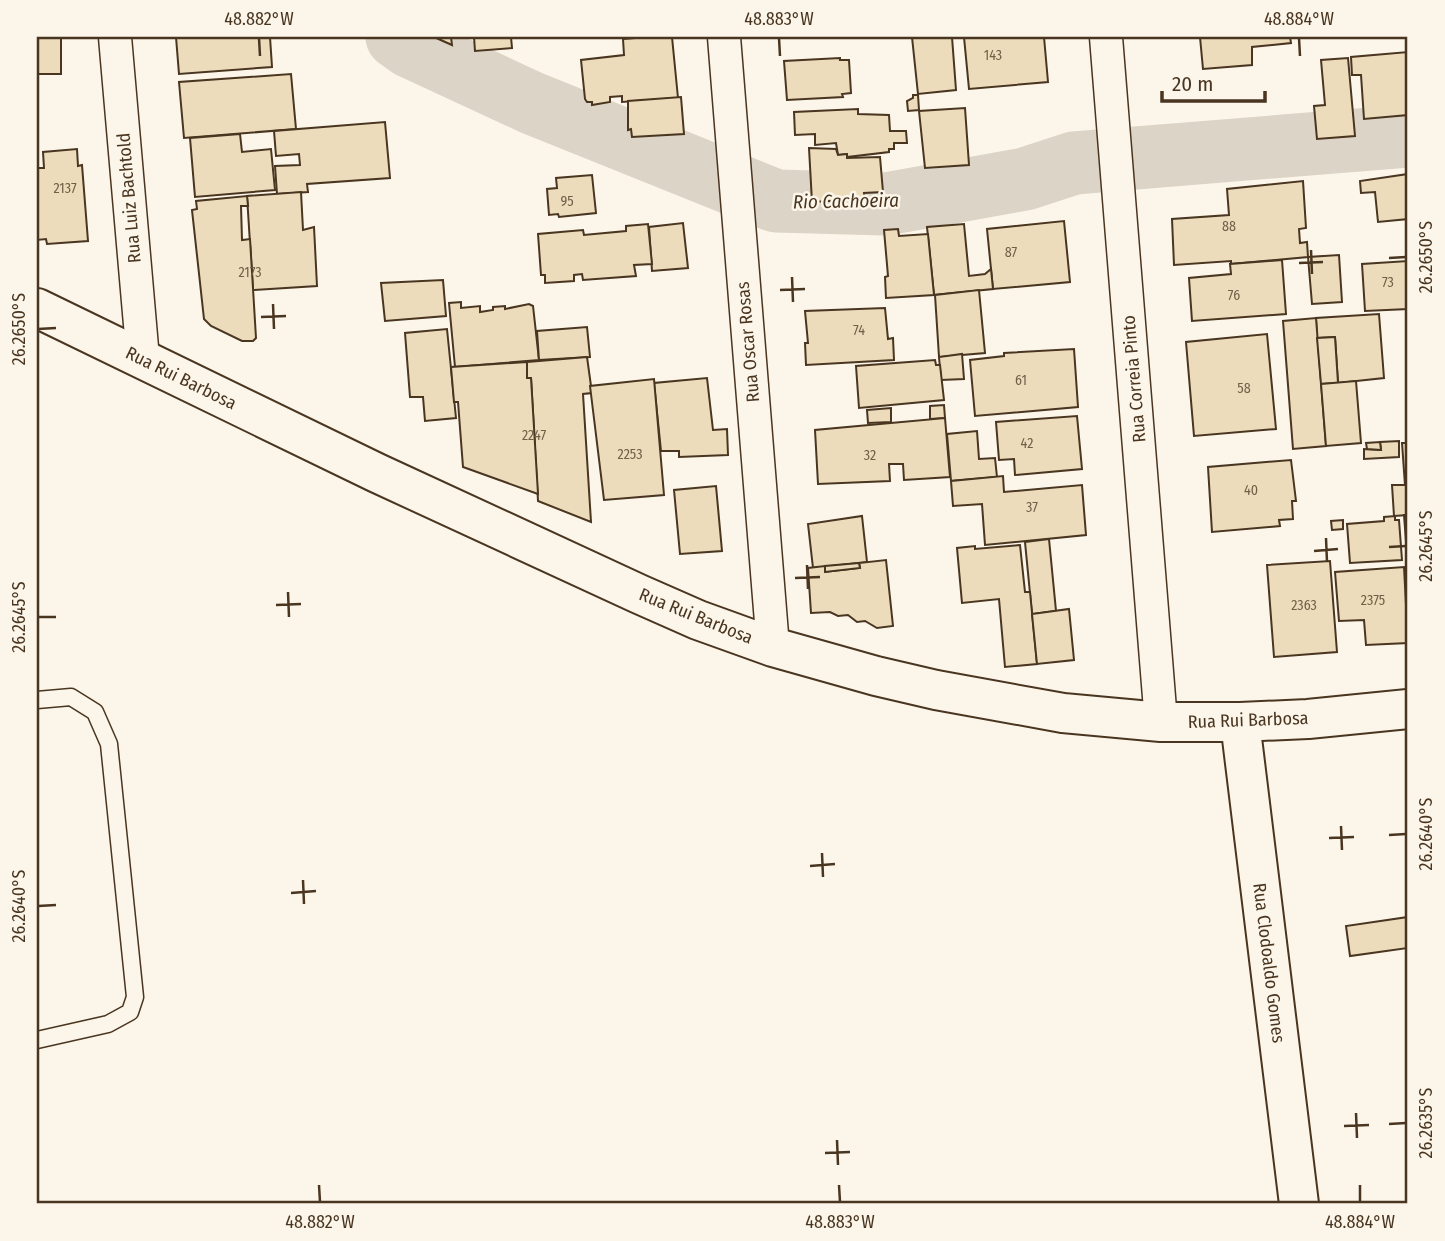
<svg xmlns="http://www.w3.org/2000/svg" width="1445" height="1241" viewBox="0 0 1445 1241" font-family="'Fira Sans Condensed',sans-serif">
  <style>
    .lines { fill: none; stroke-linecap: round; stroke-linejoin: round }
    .river { stroke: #dcd4c6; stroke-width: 63 }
    .building { fill: #ecdcbc; stroke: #4a3520; stroke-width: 2 }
    .service-casing { stroke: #4a3520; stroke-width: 19 }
    .minor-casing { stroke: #4a3520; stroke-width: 35 }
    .tertiary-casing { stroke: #4a3520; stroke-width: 42 }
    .secondary-casing { stroke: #4a3520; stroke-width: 42 }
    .service { stroke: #fbf6e9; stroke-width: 16 }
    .minor { stroke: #fbf6e9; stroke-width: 32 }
    .tertiary { stroke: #fbf6e9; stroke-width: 38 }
    .secondary { stroke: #fbf6e9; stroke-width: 38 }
    .ticks { fill: none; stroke: #4a3520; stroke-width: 2.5 }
    .labels { text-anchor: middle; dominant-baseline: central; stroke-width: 5; stroke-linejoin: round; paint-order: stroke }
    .number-label { font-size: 14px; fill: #725f47 }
    .street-label { font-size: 18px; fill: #4a3520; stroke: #fbf6e9 }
    .water-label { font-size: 19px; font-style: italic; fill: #4a3520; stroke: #fbf6e9 }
    .neatline { fill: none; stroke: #4a3520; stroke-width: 2.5 }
    .ticks-label { font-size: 18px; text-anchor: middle; fill: #4a3520 }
  </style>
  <rect width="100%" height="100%" fill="#fbf6e9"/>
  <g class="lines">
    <polyline class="river" points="397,37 411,47 532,103 776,201 886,204 1025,179 1074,163 1408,136"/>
  </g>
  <g class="building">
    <rect x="37" y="37" width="24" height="37"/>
    <polygon points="176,37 270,37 272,67 179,74"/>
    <polygon points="434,37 451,37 452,45"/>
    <polygon points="474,37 511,37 512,48 475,51"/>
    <polygon points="648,37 672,37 678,98 622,102 622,96 610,97 610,102 592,105 592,102 587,102 585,99 581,60 624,55 623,39"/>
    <polygon points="912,37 952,37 956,90 918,94"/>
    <polygon points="964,37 1044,37 1048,82 969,89"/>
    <polygon points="1200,37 1290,37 1291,43 1252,47 1252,65 1203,69"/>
    <polygon points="1408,52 1408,115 1364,119 1361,75 1352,75 1351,57"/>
    <polygon points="840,58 840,60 849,60 851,93 842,94 843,97 787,100 784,61"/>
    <polygon points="1348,58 1355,136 1317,139 1314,106 1325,105 1321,60"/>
    <polygon points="291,74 296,129 184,138 179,82"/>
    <polygon points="913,95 918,95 919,110 908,111 907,101 913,98"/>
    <polygon points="681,97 684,134 632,137 631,129 628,130 628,101"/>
    <polygon points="965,108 969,165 925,168 919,111"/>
    <polygon points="858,109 858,114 889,115 890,131 906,131 907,143 894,143 894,149 889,149 889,152 847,157 847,154 838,155 836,143 815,145 815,134 795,135 794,112"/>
    <polygon points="385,122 390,178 307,184 308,192 277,194 275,166 300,165 299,154 276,156 274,131"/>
    <polygon points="240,134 242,152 271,149 275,190 195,197 190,138"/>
    <polygon points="809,148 836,149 838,155 847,154 847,158 880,157 883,192 864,193 865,199 812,202"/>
    <polygon points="77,149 78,166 82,165 88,241 47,244 46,239 37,240 37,168 44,168 43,152"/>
    <polygon points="1408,174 1408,219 1378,222 1375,192 1361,193 1360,181"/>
    <polygon points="592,175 596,213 559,217 558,214 549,215 547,189 557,188 556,178"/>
    <polygon points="1303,181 1306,228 1299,229 1300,243 1307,242 1308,257 1231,264 1231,261 1174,265 1172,219 1229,215 1227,189"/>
    <polygon points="301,192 303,230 314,227 317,286 253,290 247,196"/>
    <polygon points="247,196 248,206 241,206 242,240 250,239 256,338 253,341 242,341 211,326 204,319 192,210 197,209 196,201"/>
    <polygon points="1064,221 1070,282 993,289 987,229"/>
    <polygon points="683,223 688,268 652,271 649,227"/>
    <polygon points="648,224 652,264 634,265 636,276 583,280 582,274 574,275 574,281 545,283 545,275 541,275 538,234 583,230 584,235 626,231 626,226"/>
    <polygon points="964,224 969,276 985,274 991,269 993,289 934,295 927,227"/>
    <polygon points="898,229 899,236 928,234 934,295 886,298 885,277 888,276 884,230"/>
    <polygon points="1339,255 1342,302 1312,304 1308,257"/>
    <polygon points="1282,260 1286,314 1192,321 1189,278 1231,274 1230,264"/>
    <polygon points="1408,261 1408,309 1365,311 1362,264"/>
    <polygon points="443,280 446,316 385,321 381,283"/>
    <polygon points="979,290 985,353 939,357 935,295"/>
    <polygon points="461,302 461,308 480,306 480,312 493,310 493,307 505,306 505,309 529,304 533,306 539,360 455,367 449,303"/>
    <polygon points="885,308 888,339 893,338 894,360 806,365 805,343 808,343 805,311"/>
    <polygon points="1379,314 1384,378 1338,383 1335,337 1317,338 1316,318"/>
    <polygon points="1316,318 1326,446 1293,449 1283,321"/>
    <polygon points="587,327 590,357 539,360 537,331"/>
    <polygon points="447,329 456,418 425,421 423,397 410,397 405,333"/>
    <polygon points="1267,334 1276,429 1194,436 1186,342"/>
    <polygon points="1335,337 1338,383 1321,384 1317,338"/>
    <polygon points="1074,349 1078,407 975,416 970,360 1004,356 1004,353"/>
    <polygon points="962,354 964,379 941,380 939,357"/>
    <polygon points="587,357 592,393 583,394 591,522 538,501 531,378 527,378 527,362"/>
    <polygon points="935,360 936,365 940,365 944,400 859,408 856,366"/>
    <polygon points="527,362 527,378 531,378 538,494 463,467 458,402 454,402 451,367"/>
    <polygon points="707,378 713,430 727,429 728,455 679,457 679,451 661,451 654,383"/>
    <polygon points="654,379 664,495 604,500 590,386"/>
    <polygon points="1356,381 1361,443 1326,446 1321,384"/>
    <polygon points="944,405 945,418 930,419 930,406"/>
    <polygon points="891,408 891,422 868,423 867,410"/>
    <polygon points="1077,416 1082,469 1015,475 1014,459 999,460 996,422"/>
    <polygon points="945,418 950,477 904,480 903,464 889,464 890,481 818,484 815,430"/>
    <polygon points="977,431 979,459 995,458 997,477 951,481 947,434"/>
    <polygon points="1399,441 1399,457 1364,459 1364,449 1381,450 1380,442"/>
    <polygon points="1380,442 1381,450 1367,449 1366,443"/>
    <polygon points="1402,443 1408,443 1408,515 1394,516 1392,485 1405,485"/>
    <polygon points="1291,460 1296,501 1292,501 1293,519 1279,520 1280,526 1212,532 1208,467"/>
    <polygon points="1003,476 1004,492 1082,485 1086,535 985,545 982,504 953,506 951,481"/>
    <polygon points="716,486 722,551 680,554 674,490"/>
    <polygon points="1404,515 1408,515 1408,568"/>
    <polygon points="862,516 867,562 813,568 808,524"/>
    <polygon points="1395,516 1395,520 1399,520 1402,560 1350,563 1347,524 1384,521 1384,517"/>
    <polygon points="1343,520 1343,529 1332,530 1331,521"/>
    <polygon points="1049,539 1056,611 1032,614 1025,542"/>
    <polygon points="1020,545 1025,592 1030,592 1037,664 1005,667 999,599 962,603 957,548 975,546 975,549"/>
    <polygon points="886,560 893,626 877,628 865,621 857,622 848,615 838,616 830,612 811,613 808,568 825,566 825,572 860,568 859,563"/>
    <polygon points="1330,561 1337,652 1274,657 1267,565"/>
    <polygon points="859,563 860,568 825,572 825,566"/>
    <polygon points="1404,567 1408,643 1366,645 1364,620 1339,621 1335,572"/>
    <polygon points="1069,609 1074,660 1037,664 1032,614"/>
    <polygon points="1408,917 1408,948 1350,956 1346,926"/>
  </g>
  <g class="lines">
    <g class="service-casing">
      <polyline id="service" points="37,700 71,697 95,712 109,744 135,997 130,1012 108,1024 37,1040"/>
    </g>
    <g class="minor-casing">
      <g id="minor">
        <polyline points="115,37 143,359"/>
        <polyline points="724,37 773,647"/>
        <polyline points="1106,37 1161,722"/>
      </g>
    </g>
    <g class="tertiary-casing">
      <polyline id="tertiary" points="1240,722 1308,719 1408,709"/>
    </g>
    <g class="secondary-casing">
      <polyline id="secondary" points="37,308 377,473 639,594 698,620 773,647 876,676 936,690 1063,713 1161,722 1240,722 1299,1204"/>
    </g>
    <use href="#service" class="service"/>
    <use href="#minor" class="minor"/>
    <use href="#tertiary" class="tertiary"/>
    <use href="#secondary" class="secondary"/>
  </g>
  <path class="ticks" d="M259,38L260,56M779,38L780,56M1299,38L1300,56M1311,250L1312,274M1389,258L1406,257M1299,263L1323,262M792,277L793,302M780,290L805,289M273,304L274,329M261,317L286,316M38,329L56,328M1326,538L1327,562M1389,547L1406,546M1314,551L1338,549M807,565L808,589M795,578L820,577M288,592L289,617M276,605L301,604M38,617H56M1341,826L1342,850M1389,835L1406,834M1329,838L1354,837M822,853L823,877M810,866L835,864M303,880L304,904M291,893L316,891M38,906L56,905M1356,1113L1357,1138M1389,1124L1406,1123M1344,1126L1369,1125M837,1140L838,1165M825,1153L850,1152M319,1185L320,1202M839,1185L840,1202M1360,1185V1202"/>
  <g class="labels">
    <g class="number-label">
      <text x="993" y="55">143</text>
      <text x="65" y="188">2137</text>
      <text x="567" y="201">95</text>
      <text x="1229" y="226">88</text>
      <text x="1011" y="252">87</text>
      <text x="250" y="272">2173</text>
      <text x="1388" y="282">73</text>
      <text x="1234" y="295">76</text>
      <text x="859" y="330">74</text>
      <text x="1021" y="380">61</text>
      <text x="1244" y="388">58</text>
      <text x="534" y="435">2247</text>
      <text x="1027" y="443">42</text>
      <text x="630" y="454">2253</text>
      <text x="870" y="455">32</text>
      <text x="1251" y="490">40</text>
      <text x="1032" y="507">37</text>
      <text x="1373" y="600">2375</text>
      <text x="1304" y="605">2363</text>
    </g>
    <g class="street-label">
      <text transform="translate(129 198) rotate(-95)">Rua Luiz Bachtold</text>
      <text transform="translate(748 342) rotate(-95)">Rua Oscar Rosas</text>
      <text transform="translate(181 378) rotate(26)">Rua Rui Barbosa</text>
      <text transform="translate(1134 379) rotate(-95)">Rua Correia Pinto</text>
      <text transform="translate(696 616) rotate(22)">Rua Rui Barbosa</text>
      <text transform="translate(1248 720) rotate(-2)">Rua Rui Barbosa</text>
      <text transform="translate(1269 963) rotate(83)">Rua Clodoaldo Gomes</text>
    </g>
    <g class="water-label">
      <text transform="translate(846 201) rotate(-1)">Rio Cachoeira</text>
    </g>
  </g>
  <rect width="1445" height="1241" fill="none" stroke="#fbf6e9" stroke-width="77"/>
  <path d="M1162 91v10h103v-10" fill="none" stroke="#4a3520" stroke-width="3.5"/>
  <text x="1172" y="91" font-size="21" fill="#4a3520" stroke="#fbf6e9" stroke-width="5" paint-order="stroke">20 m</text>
  <rect x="38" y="38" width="1368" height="1164" class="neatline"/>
  <g class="ticks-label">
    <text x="259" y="25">48.882°W</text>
    <text x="779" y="25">48.883°W</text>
    <text x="1299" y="25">48.884°W</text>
    <text transform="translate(1426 257) rotate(-90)" y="6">26.2650°S</text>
    <text transform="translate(19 329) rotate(-90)" y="6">26.2650°S</text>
    <text transform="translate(1426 546) rotate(-90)" y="6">26.2645°S</text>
    <text transform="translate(19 617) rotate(-90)" y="6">26.2645°S</text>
    <text transform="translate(1426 834) rotate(-90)" y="6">26.2640°S</text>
    <text transform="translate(19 906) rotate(-90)" y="6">26.2640°S</text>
    <text transform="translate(1426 1123) rotate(-90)" y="6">26.2635°S</text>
    <text x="320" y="1228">48.882°W</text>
    <text x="840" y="1228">48.883°W</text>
    <text x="1360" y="1228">48.884°W</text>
  </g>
</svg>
